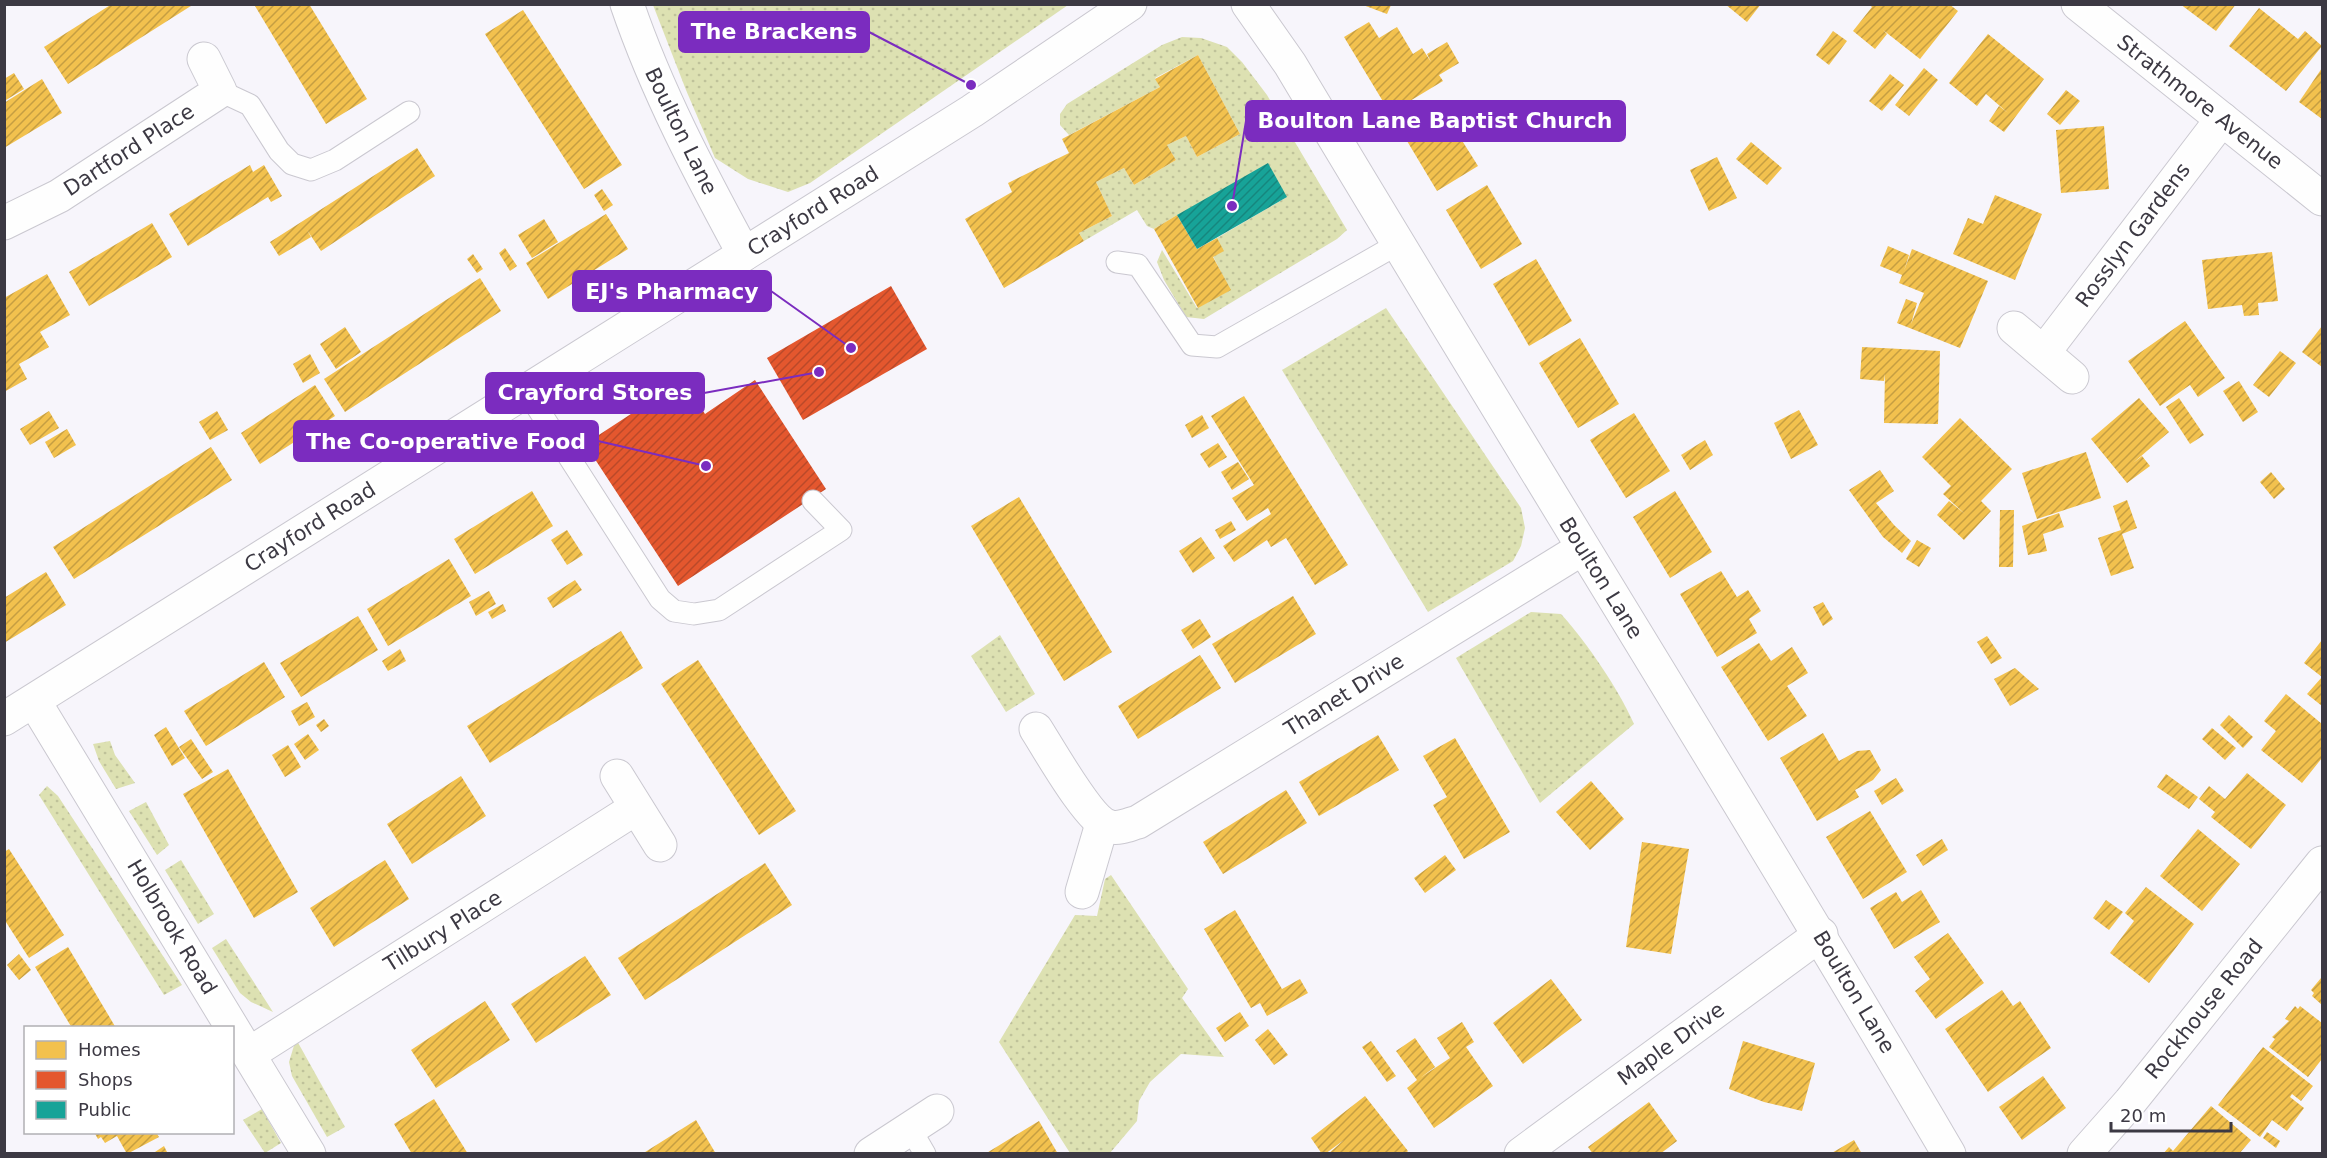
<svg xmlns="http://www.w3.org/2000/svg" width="2327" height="1158" viewBox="0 0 2327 1158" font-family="'DejaVu Sans',sans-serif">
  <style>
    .grass { fill: url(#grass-dots) }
    .homes { fill: url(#homes-hatch) }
    .shops { fill: url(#shops-hatch) }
    .public { fill: url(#public-hatch) }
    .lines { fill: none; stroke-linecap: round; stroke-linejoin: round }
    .lane-casing { stroke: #cac8d0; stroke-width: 23 }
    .street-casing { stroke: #cac8d0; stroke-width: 35 }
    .secondary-casing { stroke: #cac8d0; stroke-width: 35 }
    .lane { stroke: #fefefe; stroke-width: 21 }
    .street { stroke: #fefefe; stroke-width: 33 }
    .secondary { stroke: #fefefe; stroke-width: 33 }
    .labels { text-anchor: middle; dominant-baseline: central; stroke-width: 6; stroke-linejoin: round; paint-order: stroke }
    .street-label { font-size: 21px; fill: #3c3943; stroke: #fff }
    .leader { fill: none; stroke: #7b2cbf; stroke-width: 2 }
    .callout-dot { fill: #7b2cbf; stroke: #fff; stroke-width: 2 }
    .callout { fill: #7b2cbf; stroke: #7b2cbf; stroke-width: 2 }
    .callout-label { font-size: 22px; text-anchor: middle; font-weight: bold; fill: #fff }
  </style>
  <defs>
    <pattern id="grass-dots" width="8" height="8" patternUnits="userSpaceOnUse" patternTransform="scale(1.5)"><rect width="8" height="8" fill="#dde1b2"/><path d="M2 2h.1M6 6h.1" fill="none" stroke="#bfc29a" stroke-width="1.8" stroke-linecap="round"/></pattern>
    <pattern id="homes-hatch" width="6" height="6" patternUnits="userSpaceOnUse" patternTransform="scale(1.5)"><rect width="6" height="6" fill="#f2c14e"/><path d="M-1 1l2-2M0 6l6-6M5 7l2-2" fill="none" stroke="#c59e42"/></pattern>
    <pattern id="shops-hatch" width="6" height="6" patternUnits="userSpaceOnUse" patternTransform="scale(1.5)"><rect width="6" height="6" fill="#e4572e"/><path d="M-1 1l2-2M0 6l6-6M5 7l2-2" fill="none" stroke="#ba4929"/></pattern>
    <pattern id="public-hatch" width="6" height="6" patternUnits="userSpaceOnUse" patternTransform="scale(1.5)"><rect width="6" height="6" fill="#17a398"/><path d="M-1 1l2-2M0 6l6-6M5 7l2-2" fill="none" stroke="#16867e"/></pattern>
  </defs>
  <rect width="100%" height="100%" fill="#f7f5fb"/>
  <g class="grass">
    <polygon points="653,5 1068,5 810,183 788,192 748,179 715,158 686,90"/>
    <polygon points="1182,37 1201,38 1227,47 1242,62 1267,95 1347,230 1337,239 1204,319 1186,317 1164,280 1157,262 1162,250 1197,308 1230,290 1213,256 1217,238 1287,197 1177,215 1154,229 1147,226 1137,210 1084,241 1079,233 1112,216 1096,182 1124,168 1134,185 1176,160 1167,145 1186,136 1197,157 1240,134 1198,55 1155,78 1160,87 1069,135 1060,125 1060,114 1067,104 1162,45"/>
    <polygon points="1386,308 1521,508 1525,528 1521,546 1513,561 1428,612 1282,370"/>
    <path d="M1531,612L1561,614C1587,643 1618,688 1634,724L1540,803L1456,658Z"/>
    <polygon points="1000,635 1035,694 1006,712 971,656"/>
    <polygon points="110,741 115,755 135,783 116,789 99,761 93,744"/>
    <polygon points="47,786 58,796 182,985 164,995 39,795"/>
    <polygon points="146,802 169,845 157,855 129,811"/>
    <polygon points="181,860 214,914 198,924 165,870"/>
    <polygon points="1111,875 1188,989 1182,998 1224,1057 1181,1054 1150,1082 1139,1101 1137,1121 1110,1153 1070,1153 999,1042 1075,915 1097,916 1105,879"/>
    <polygon points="226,939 273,1012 251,1002 240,993 212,948"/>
    <polygon points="296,1039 345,1127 327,1137 292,1076 289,1062"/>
    <polygon points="262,1109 281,1143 265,1153 243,1120"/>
  </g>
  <g class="homes">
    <polygon points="112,4 194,4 68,84 44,47"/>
    <polygon points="257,4 309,4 367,99 326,124 255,6"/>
    <polygon points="1725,4 1761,4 1747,22"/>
    <polygon points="1869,4 1949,4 1958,11 1920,59 1883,30 1887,34 1875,49 1853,31 1872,7"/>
    <polygon points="2180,4 2236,4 2216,31"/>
    <polygon points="1363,5 1391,5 1387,14"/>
    <polygon points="2259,8 2298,39 2305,31 2322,46 2286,91 2229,46"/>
    <polygon points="523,10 622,165 584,189 485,34"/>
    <polygon points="1369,22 1379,38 1397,27 1413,54 1422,48 1431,62 1427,54 1447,42 1459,63 1439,75 1443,81 1390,113 1344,37"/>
    <polygon points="1833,31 1847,41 1829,65 1816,55"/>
    <polygon points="1988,34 2044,79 2004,132 1989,121 1999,106 2008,113 1986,94 1977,106 1949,83"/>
    <polygon points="1198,55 1240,134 1197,157 1186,136 1167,145 1176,160 1134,185 1124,168 1096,182 1112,216 1079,233 1084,241 1004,288 965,219 1012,192 1008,183 1069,153 1062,139 1160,87 1155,79"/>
    <polygon points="1924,68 1938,80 1909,116 1895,105"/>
    <polygon points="2322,68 2322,119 2299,102"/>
    <polygon points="14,73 24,89 6,100 4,79"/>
    <polygon points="1890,74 1904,85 1882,111 1869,101"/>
    <polygon points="42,79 62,113 4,148 4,103"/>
    <polygon points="2066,90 2080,101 2060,125 2047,114"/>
    <polygon points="1441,107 1478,166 1437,191 1401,131"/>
    <polygon points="2104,126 2109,189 2061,193 2056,130"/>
    <polygon points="1751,142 1782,168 1767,185 1736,159"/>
    <polygon points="417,148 435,176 321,251 307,230 311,237 279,256 270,242"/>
    <polygon points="1717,157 1737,198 1709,211 1690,170"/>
    <polygon points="250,165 253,172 264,165 282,196 271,202 268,197 188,246 169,214"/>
    <polygon points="1487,185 1522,244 1481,269 1446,210"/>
    <polygon points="602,189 613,205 604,211 594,195"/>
    <polygon points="1995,195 2042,214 2015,280 1953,254 1968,218 1983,224"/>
    <polygon points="606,214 628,249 548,299 526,263"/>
    <polygon points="1177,215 1197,249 1217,238 1224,251 1213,257 1231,290 1198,308 1154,229"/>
    <polygon points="544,219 558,242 532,258 518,235"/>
    <polygon points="152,223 172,257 89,306 69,272"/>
    <polygon points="1888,246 1909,255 1904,271 1912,249 1988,281 1960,348 1897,323 1906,299 1917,303 1911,324 1924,293 1899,283 1902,275 1880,266"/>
    <polygon points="505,248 517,266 510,271 499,253"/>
    <polygon points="2272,252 2278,301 2258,303 2259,315 2244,316 2242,305 2208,309 2202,260"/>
    <polygon points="473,254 483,269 477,273 467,259"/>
    <polygon points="1536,259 1572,321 1529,346 1493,284"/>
    <polygon points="47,274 70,315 40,332 49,347 19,364 27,379 4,392 4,298"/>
    <polygon points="480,278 501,311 345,412 324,379"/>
    <polygon points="2185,321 2225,378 2198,397 2190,385 2160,406 2128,361"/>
    <polygon points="2322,326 2322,367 2302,352"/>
    <polygon points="345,327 361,352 336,369 320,344"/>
    <polygon points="1580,338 1619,404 1578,428 1539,363"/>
    <polygon points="1862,347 1940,351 1938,424 1884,423 1885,374 1884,381 1860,379"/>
    <polygon points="2280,351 2296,363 2269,397 2253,385"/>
    <polygon points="310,354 320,373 303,383 293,364"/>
    <polygon points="2239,381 2258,412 2243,422 2223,391"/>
    <polygon points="315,385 335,416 260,464 241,433"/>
    <polygon points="1244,396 1348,565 1315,585 1286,538 1271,547 1267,540 1234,562 1223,546 1271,514 1268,508 1247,521 1232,498 1254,485 1211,416"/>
    <polygon points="2139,398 2169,432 2133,463 2142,456 2150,466 2127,483 2091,439"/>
    <polygon points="2179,398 2204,435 2190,444 2166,407"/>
    <polygon points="1799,410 1818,445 1791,459 1774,423"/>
    <polygon points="49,411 59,428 30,445 20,429"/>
    <polygon points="217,411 228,430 210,440 199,422"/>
    <polygon points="1634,413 1670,471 1626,498 1590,440"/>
    <polygon points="1202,415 1209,428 1192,438 1185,425"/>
    <polygon points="1960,418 2012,469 1981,501 1991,511 1964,540 1937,515 1949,501 1965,514 1943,494 1951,486 1922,457"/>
    <polygon points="67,429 76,445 54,458 45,442"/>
    <polygon points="1705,440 1713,455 1690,470 1681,455"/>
    <polygon points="1218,443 1227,457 1209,468 1200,454"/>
    <polygon points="211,447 232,480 74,579 53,547"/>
    <polygon points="2086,452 2101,498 2037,519 2022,473"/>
    <polygon points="1238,462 1249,479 1232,490 1221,472"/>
    <polygon points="1880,470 1894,491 1876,503 1894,525 1911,541 1902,553 1883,537 1849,490"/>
    <polygon points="2271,472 2285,489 2274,499 2260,482"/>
    <polygon points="532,491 553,526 475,574 454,539"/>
    <polygon points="1675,491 1712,552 1670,578 1633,517"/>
    <polygon points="1019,497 1112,652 1064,681 971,526"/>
    <polygon points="2127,500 2137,528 2122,534 2134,568 2111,576 2098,538 2121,530 2113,506"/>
    <polygon points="2000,510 2014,510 2013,567 1999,567"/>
    <polygon points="2059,513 2064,527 2043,534 2047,551 2028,555 2022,526"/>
    <polygon points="1231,521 1236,530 1220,539 1215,530"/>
    <polygon points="567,530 583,555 567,565 551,540"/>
    <polygon points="1201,537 1215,558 1193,573 1179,551"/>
    <polygon points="1917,540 1931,548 1919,567 1906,559"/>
    <polygon points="449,559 471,596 388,646 367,609"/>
    <polygon points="1721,571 1737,597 1748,590 1761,611 1749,619 1757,633 1717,657 1680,594"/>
    <polygon points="46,572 66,605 4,643 4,598"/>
    <polygon points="575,580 582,590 553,608 547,598"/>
    <polygon points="489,591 496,604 476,616 469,602"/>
    <polygon points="1293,596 1316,634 1235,683 1212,644"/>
    <polygon points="1823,602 1833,619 1823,626 1813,607"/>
    <polygon points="503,604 506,611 492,619 488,612"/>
    <polygon points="358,616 378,650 301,697 280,663"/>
    <polygon points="1200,619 1211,637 1193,649 1181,630"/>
    <polygon points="621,631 643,668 490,763 467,726"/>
    <polygon points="1987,636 2002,658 1991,664 1977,642"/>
    <polygon points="2322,640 2322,706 2307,694 2322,677 2304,663"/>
    <polygon points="1759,643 1771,661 1792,647 1808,673 1787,686 1807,716 1768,741 1721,667"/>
    <polygon points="400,649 406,661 388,671 382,661"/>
    <polygon points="1200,655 1221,688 1138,739 1118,706"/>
    <polygon points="698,660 796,811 759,835 661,684"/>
    <polygon points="264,662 285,697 206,746 184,711"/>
    <polygon points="2015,668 2039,689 2010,706 1994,679"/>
    <polygon points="2286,694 2322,724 2322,758 2302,783 2261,750 2276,731 2264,721"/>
    <polygon points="307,702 315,717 299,726 291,711"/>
    <polygon points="2229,715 2253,737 2243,748 2220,725"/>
    <polygon points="324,719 329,726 321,732 316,725"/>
    <polygon points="166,727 185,758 172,766 154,735"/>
    <polygon points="2212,728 2236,748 2225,760 2202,739"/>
    <polygon points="1823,733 1839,761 1857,751 1870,750 1881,770 1873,780 1855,790 1859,797 1817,821 1780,758"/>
    <polygon points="308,734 319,750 305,760 294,744"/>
    <polygon points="1378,735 1399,770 1319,816 1299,782"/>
    <polygon points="1455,738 1510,832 1464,859 1433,805 1447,797 1423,756"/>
    <polygon points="191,739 213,772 202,779 179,747"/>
    <polygon points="288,745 301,767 285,777 272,755"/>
    <polygon points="228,769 298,892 254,918 183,794"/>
    <polygon points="2247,773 2286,805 2251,849 2211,817 2215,812 2199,799 2209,786 2225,799"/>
    <polygon points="2166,774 2198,797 2189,809 2157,787"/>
    <polygon points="461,776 486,816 412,864 387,824"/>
    <polygon points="1896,778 1904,791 1882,805 1874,791"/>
    <polygon points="1591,781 1624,819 1590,850 1556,812"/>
    <polygon points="1286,790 1307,823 1223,874 1203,842"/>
    <polygon points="1870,811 1907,872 1863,899 1826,837"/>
    <polygon points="2198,829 2240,864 2202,911 2160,876"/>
    <polygon points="1942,839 1948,850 1923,866 1916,855"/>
    <polygon points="1642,842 1689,849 1671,954 1626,947"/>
    <polygon points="9,849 64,935 29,958 4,919 4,852"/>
    <polygon points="1445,855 1456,870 1425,893 1414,878"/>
    <polygon points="385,860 409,899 334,947 310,908"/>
    <polygon points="765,863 792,905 645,1000 618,958"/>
    <polygon points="2146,887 2194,924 2149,983 2110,953 2134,921 2125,913"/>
    <polygon points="1921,890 1940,922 1894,949 1870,908 1896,892 1902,902"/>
    <polygon points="2106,900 2123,912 2109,930 2093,918"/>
    <polygon points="1235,910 1282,989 1300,979 1308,993 1267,1016 1260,1003 1251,1008 1204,929"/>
    <polygon points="1948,933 1984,983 1936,1019 1915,991 1930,979 1914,957"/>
    <polygon points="68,947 116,1028 72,1028 35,967"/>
    <polygon points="19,954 31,970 19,980 7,965"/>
    <polygon points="585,956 611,995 536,1043 511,1004"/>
    <polygon points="2321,978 2322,979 2322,1005 2312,996 2314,993 2311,990"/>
    <polygon points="1551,979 1582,1020 1523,1064 1493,1023"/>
    <polygon points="2002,990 2013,1006 2020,1001 2051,1048 1988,1092 1945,1029"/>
    <polygon points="485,1001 510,1040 436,1088 411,1050"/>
    <polygon points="2295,1006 2298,1009 2300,1006 2322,1023 2322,1059 2308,1077 2269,1047 2275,1039 2272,1037 2289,1021 2285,1019"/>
    <polygon points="1240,1012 1249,1026 1225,1042 1216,1028"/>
    <polygon points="1462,1022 1474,1042 1466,1047 1493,1086 1434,1128 1407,1088 1417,1080 1396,1051 1415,1038 1435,1067 1420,1078 1450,1058 1437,1038"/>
    <polygon points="1268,1029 1288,1055 1274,1065 1255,1040"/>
    <polygon points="1371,1041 1396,1076 1387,1082 1362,1047"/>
    <polygon points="1743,1041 1815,1063 1802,1111 1764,1102 1729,1089"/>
    <polygon points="2263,1047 2313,1086 2301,1101 2292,1094 2290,1097 2304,1108 2287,1131 2272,1120 2260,1137 2218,1105"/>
    <polygon points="2043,1076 2066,1108 2022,1140 1999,1107"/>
    <polygon points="1365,1096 1408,1151 1405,1154 1328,1154 1344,1140 1325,1154 1322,1154 1311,1138"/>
    <polygon points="434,1099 468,1154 412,1154 394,1124"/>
    <polygon points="1649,1102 1677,1141 1660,1154 1593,1154 1588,1147"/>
    <polygon points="2211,1106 2251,1140 2239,1154 2163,1154 2169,1147 2173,1151"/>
    <polygon points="696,1120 716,1154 642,1154"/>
    <polygon points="1039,1121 1058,1154 985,1154"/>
    <polygon points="94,1132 156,1132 159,1137 127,1154 117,1136 105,1143 101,1137 98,1139"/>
    <polygon points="2267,1132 2280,1141 2276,1148 2263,1138"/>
    <polygon points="1854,1140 1862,1154 1830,1154"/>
    <polygon points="164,1146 168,1154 152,1154"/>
  </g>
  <g class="shops">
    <polygon points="891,286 927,349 803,420 767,358"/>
    <polygon points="683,380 705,414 755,380 826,489 678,586 585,444"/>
  </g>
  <polygon class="public" points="1268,163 1287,197 1197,249 1177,215"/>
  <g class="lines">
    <g class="lane-casing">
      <g id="lane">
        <polyline points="220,91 250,105 279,151 292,164 311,170 335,160 409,112"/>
        <polyline points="1117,262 1138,265 1192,345 1217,347 1398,244"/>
        <polyline points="526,390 660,599 674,611 694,614 719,610 841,530 813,501"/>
        <polyline points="910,1128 925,1154"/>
      </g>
    </g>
    <g class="street-casing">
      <g id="street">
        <polyline points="2078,4 2322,199"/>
        <polyline points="4,223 59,196 220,91 204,59"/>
        <polyline points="2014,328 2072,377"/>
        <polyline points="2044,352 2222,119"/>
        <path d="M1036,729C1049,749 1090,823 1111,827C1120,829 1130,824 1138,822L1583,548"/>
        <polyline points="617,776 660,845"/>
        <polyline points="1082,892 1102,824"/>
        <polyline points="249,1054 636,808"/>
        <polyline points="871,1154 937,1111"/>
        <polyline points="1521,1154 1821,934"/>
        <polyline points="2084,1154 2130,1102 2322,863"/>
      </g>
    </g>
    <g class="secondary-casing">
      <g id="secondary">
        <path d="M627,4C657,92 700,173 744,254"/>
        <path d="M1248,4L1290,64C1508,429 1734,788 1949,1154"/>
        <polyline points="34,701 309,1154"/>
        <polyline points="4,719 972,111 1130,4"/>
      </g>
    </g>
    <use href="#lane" class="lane"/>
    <use href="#street" class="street"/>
    <use href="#secondary" class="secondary"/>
  </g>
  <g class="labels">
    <g class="street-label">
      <text transform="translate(2200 102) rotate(38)">Strathmore Avenue</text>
      <text transform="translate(681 131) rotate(64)">Boulton Lane</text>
      <text transform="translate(129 150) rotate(-33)">Dartford Place</text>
      <text transform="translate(813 211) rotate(-32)">Crayford Road</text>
      <text transform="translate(2133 235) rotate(-53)">Rosslyn Gardens</text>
      <text transform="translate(310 527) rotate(-32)">Crayford Road</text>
      <text transform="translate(1601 578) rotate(58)">Boulton Lane</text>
      <text transform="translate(1344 695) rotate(-32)">Thanet Drive</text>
      <text transform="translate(172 927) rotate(59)">Holbrook Road</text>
      <text transform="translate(443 931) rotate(-32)">Tilbury Place</text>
      <text transform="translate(1854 992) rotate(59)">Boulton Lane</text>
      <text transform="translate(2204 1009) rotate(-51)">Rockhouse Road</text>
      <text transform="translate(1671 1044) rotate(-36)">Maple Drive</text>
    </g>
  </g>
  <path class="leader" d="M971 85L869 32M1232 206L1246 121M851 348L771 291M819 372L704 393M706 466L598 441"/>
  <g class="callout-dot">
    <circle cx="971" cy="85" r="6"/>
    <circle cx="1232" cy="206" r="6"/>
    <circle cx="851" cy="348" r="6"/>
    <circle cx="819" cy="372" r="6"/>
    <circle cx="706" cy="466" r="6"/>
  </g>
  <g class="callout">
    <rect x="679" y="12" width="190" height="40" rx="6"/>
    <rect x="1246" y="101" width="379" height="40" rx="6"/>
    <rect x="573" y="271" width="198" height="40" rx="6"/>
    <rect x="486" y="373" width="218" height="40" rx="6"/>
    <rect x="294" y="421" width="304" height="40" rx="6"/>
  </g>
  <g class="callout-label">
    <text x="774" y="39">The Brackens</text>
    <text x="1435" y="128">Boulton Lane Baptist Church</text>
    <text x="672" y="299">EJ's Pharmacy</text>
    <text x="595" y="400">Crayford Stores</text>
    <text x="446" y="449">The Co-operative Food</text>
  </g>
  <rect width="2327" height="1158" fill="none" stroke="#3c3943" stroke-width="12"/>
  <rect x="24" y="1026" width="210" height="108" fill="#ffffff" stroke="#b1b0b4" stroke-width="1.5"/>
  <rect x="36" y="1041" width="30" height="18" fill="#f2c14e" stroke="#b1b0b4" stroke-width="1.5"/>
  <text x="78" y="1056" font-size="18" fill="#3c3943">Homes</text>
  <rect x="36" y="1071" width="30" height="18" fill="#e4572e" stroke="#b1b0b4" stroke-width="1.5"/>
  <text x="78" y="1086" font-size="18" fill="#3c3943">Shops</text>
  <rect x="36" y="1101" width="30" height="18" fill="#17a398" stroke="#b1b0b4" stroke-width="1.5"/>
  <text x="78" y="1116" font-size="18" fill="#3c3943">Public</text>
  <path d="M2111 1122v9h120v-9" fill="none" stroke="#3c3943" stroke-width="3"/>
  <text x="2120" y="1122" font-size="18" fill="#3c3943" stroke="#ffffff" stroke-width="4.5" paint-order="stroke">20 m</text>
</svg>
